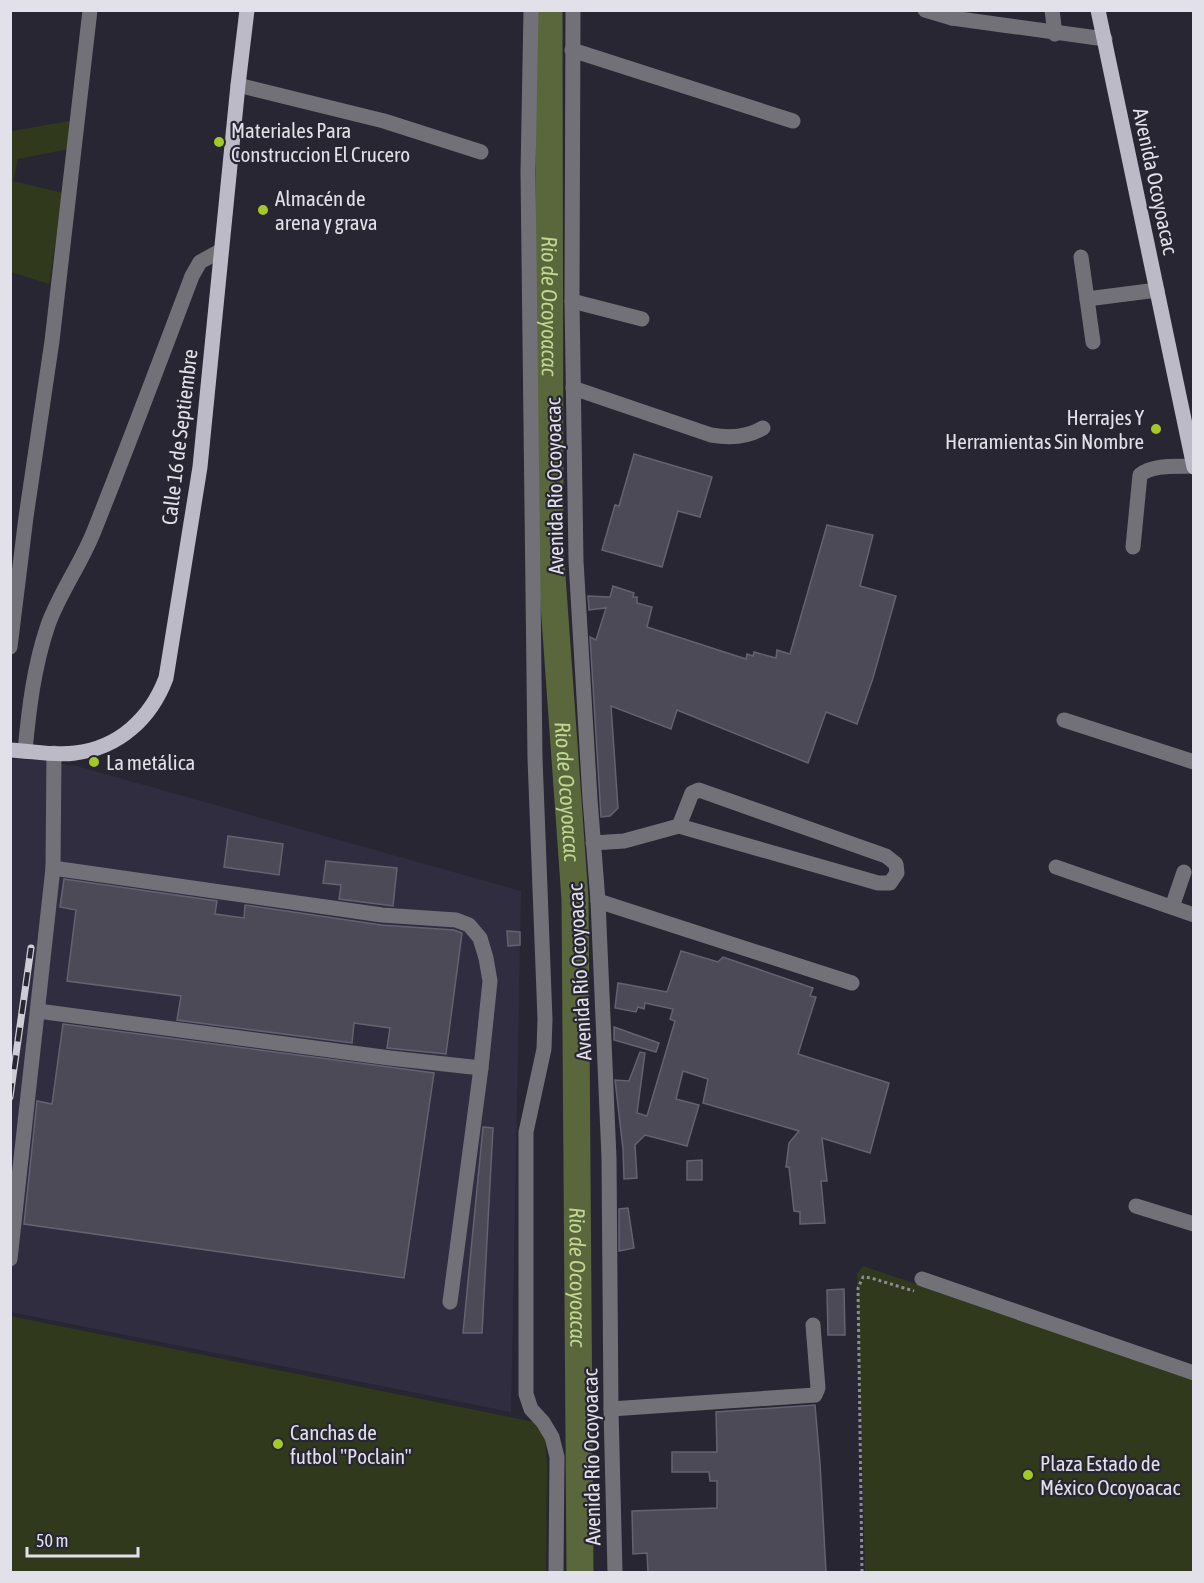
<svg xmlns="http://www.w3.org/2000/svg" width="1204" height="1583" viewBox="0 0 1204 1583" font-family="'Asap Condensed',sans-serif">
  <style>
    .built { fill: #312d40 }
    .green { fill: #31391d }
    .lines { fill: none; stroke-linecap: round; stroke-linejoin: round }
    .river { stroke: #5a673d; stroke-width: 27 }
    .building { fill: #4d4a58; stroke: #656270; stroke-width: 1.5 }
    .path { stroke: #8c8b95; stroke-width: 3; stroke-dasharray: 3 3; stroke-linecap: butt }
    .minor { stroke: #727178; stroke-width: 15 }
    .major { stroke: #bdbac8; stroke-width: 15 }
    .rail-casing { stroke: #cecdd5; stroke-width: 7 }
    .rail { stroke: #282632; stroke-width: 4.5; stroke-dasharray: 14; stroke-linecap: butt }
    .poi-dot { fill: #a3c926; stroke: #282632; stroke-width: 2 }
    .labels { text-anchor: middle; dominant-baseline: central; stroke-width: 4.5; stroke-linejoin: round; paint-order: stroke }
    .poi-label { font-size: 21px; fill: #e2e1e9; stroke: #282632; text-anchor: start }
    .street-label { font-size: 21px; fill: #e2e1e9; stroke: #282632 }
    .water-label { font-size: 22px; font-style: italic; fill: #c1d791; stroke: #282632 }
  </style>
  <rect width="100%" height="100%" fill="#282632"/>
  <polygon class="built" points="11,759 41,760 80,767 521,891 511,1412 11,1312"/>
  <g class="green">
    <polygon points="70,121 68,149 18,159 13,181 63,193 49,284 11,272 11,131"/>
    <polygon points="863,1266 1193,1378 1193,1572 865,1572 857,1274"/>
    <polygon points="10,1316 544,1424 547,1464 546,1572 11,1572"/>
  </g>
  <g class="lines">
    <path class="river" id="s1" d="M549,10L550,548L575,899L580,1572"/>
  </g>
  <g class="building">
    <polygon points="634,454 712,477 700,517 678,511 662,567 602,550 615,505 619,506"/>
    <polygon points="827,525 873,535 860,586 896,596 873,678 857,724 826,712 808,763 677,710 671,729 611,706 618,808 610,816 601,817 590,637 596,640 606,608 589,610 588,596 610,597 613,586 634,593 633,597 637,597 637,603 652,607 647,627 746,659 747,654 753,656 754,652 776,658 777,650 790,654"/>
    <polygon points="228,836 283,844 279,875 224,867"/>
    <polygon points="326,861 397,868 393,906 339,899 341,885 323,883"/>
    <polygon points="64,879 217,901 215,914 244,918 245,905 381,925 454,930 462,933 446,1054 387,1048 390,1028 354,1023 352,1043 177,1020 181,996 67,981 76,910 60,907"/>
    <polygon points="507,931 520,932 520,945 508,946"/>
    <polygon points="681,951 718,962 723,957 813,988 810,996 816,997 798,1054 889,1083 870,1153 822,1138 827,1181 821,1181 825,1223 800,1224 800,1212 794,1211 789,1167 786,1167 789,1143 799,1131 703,1103 708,1079 683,1071 676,1099 699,1105 687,1146 645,1135 635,1145 637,1178 624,1179 623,1149 615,1080 629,1081 640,1052 645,1053 637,1113 647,1116 675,1021 670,1019 673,1009 645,1003 644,1009 638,1007 636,1012 615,1008 618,983 667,992"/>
    <polygon points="63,1024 434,1073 404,1278 24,1224 37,1101 52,1104"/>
    <polygon points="614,1027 659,1043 656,1052 614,1040"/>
    <polygon points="483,1127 493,1128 482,1333 463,1333"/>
    <polygon points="702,1160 702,1180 687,1180 687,1161"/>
    <polygon points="628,1208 634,1248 619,1251 619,1209"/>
    <polygon points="844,1289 845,1335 828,1335 827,1290"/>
    <polygon points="815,1405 820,1463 826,1572 648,1572 647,1553 633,1554 632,1511 717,1508 717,1481 710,1481 709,1472 672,1472 672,1452 717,1452 716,1412"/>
  </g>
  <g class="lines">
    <polyline class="path" points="862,1572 858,1288 863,1277 871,1278 914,1291"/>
    <g class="minor">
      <polyline points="531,10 528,172 535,758 545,1019 544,1049 526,1132 526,1394 531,1409 543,1422 552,1437 557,1457 556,1572"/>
      <polyline points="573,10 572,301 576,561 590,799 598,901 609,1158 611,1409 615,1572"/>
      <polyline points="925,10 952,18"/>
      <polyline points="953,10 952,18 1105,39"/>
      <polyline points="1052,10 1055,34"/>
      <polyline points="572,50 793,121"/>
      <polyline points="238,85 384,121 481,152"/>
      <polyline points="1081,257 1087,299 1157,290"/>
      <polyline points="1087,299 1093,342"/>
      <polyline points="572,301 642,319"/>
      <path d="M573,388L711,435C728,438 748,437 763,428"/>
      <path d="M1133,547L1140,475C1154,464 1176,467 1193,466"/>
      <polyline points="10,647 26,517 52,341 90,10"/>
      <polyline points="1064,720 1194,762"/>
      <path d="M25,751C29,708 34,666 48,625C60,592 81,564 94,531C128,446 160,361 192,276L200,262L220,251"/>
      <polyline points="593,843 624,841 679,826 692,793 699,790 886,856 896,864 897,873 890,883 878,883 679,826"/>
      <polyline points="1056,867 1194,915"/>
      <polyline points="53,868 382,915 456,920 469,925 480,938 486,958 490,981 481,1068 450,1302"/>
      <polyline points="598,901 852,983"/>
      <polyline points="1172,907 1184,872"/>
      <polyline points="38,1011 390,1058 481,1068"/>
      <polyline points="1136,1206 1194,1224"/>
      <polyline points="10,1259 53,868 54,753"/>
      <polyline points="922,1279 1194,1373"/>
      <polyline points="611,1409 815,1395 818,1388 813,1325"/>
    </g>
    <g class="major">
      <polyline points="1098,10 1194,467"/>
      <path d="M10,750C32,751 54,756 75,753C119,748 151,718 166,678L200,467L238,85L247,10"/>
    </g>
    <g class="rail-casing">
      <polyline id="rail" points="10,1097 31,948"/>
    </g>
    <use href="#rail" class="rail"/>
  </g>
  <g class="poi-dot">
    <circle cx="219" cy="142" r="6"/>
    <circle cx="263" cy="210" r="6"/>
    <circle cx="1156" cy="429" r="6"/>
    <circle cx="94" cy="762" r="6"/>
    <circle cx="278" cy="1444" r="6"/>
    <circle cx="1028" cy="1475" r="6"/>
  </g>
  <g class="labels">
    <g class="poi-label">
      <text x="231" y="130">Materiales Para<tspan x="231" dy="24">Construccion El Crucero</tspan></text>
      <text x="275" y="198">Almacén de<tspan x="275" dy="24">arena y grava</tspan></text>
      <text x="1144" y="417" text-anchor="end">Herrajes Y<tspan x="1144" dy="24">Herramientas Sin Nombre</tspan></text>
      <text x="106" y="762">La metálica</text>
      <text x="290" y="1432">Canchas de<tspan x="290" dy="24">futbol "Poclain"</tspan></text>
      <text x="1040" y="1463">Plaza Estado de<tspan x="1040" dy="24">México Ocoyoacac</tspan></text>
    </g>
    <g class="street-label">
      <text transform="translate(1156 181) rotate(78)">Avenida Ocoyoacac</text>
      <text transform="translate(179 437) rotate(-83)">Calle 16 de Septiembre</text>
      <text transform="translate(554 486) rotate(-91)">Avenida Río Ocoyoacac</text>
      <text transform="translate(579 972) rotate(-93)">Avenida Río Ocoyoacac</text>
      <text transform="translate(591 1457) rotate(-91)">Avenida Río Ocoyoacac</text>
    </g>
    <g class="water-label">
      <text stroke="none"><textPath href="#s1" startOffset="296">Rio de Ocoyoacac</textPath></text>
      <text stroke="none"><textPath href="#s1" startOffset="782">Rio de Ocoyoacac</textPath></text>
      <text stroke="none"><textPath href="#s1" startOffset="1268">Rio de Ocoyoacac</textPath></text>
    </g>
  </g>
  <rect width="1204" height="1583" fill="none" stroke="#e2e1e9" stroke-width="24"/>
  <path d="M27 1547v9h111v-9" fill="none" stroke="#e2e1e9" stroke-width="3"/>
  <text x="36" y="1547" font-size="18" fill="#e2e1e9" stroke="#282632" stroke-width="4.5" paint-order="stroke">50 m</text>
</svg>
